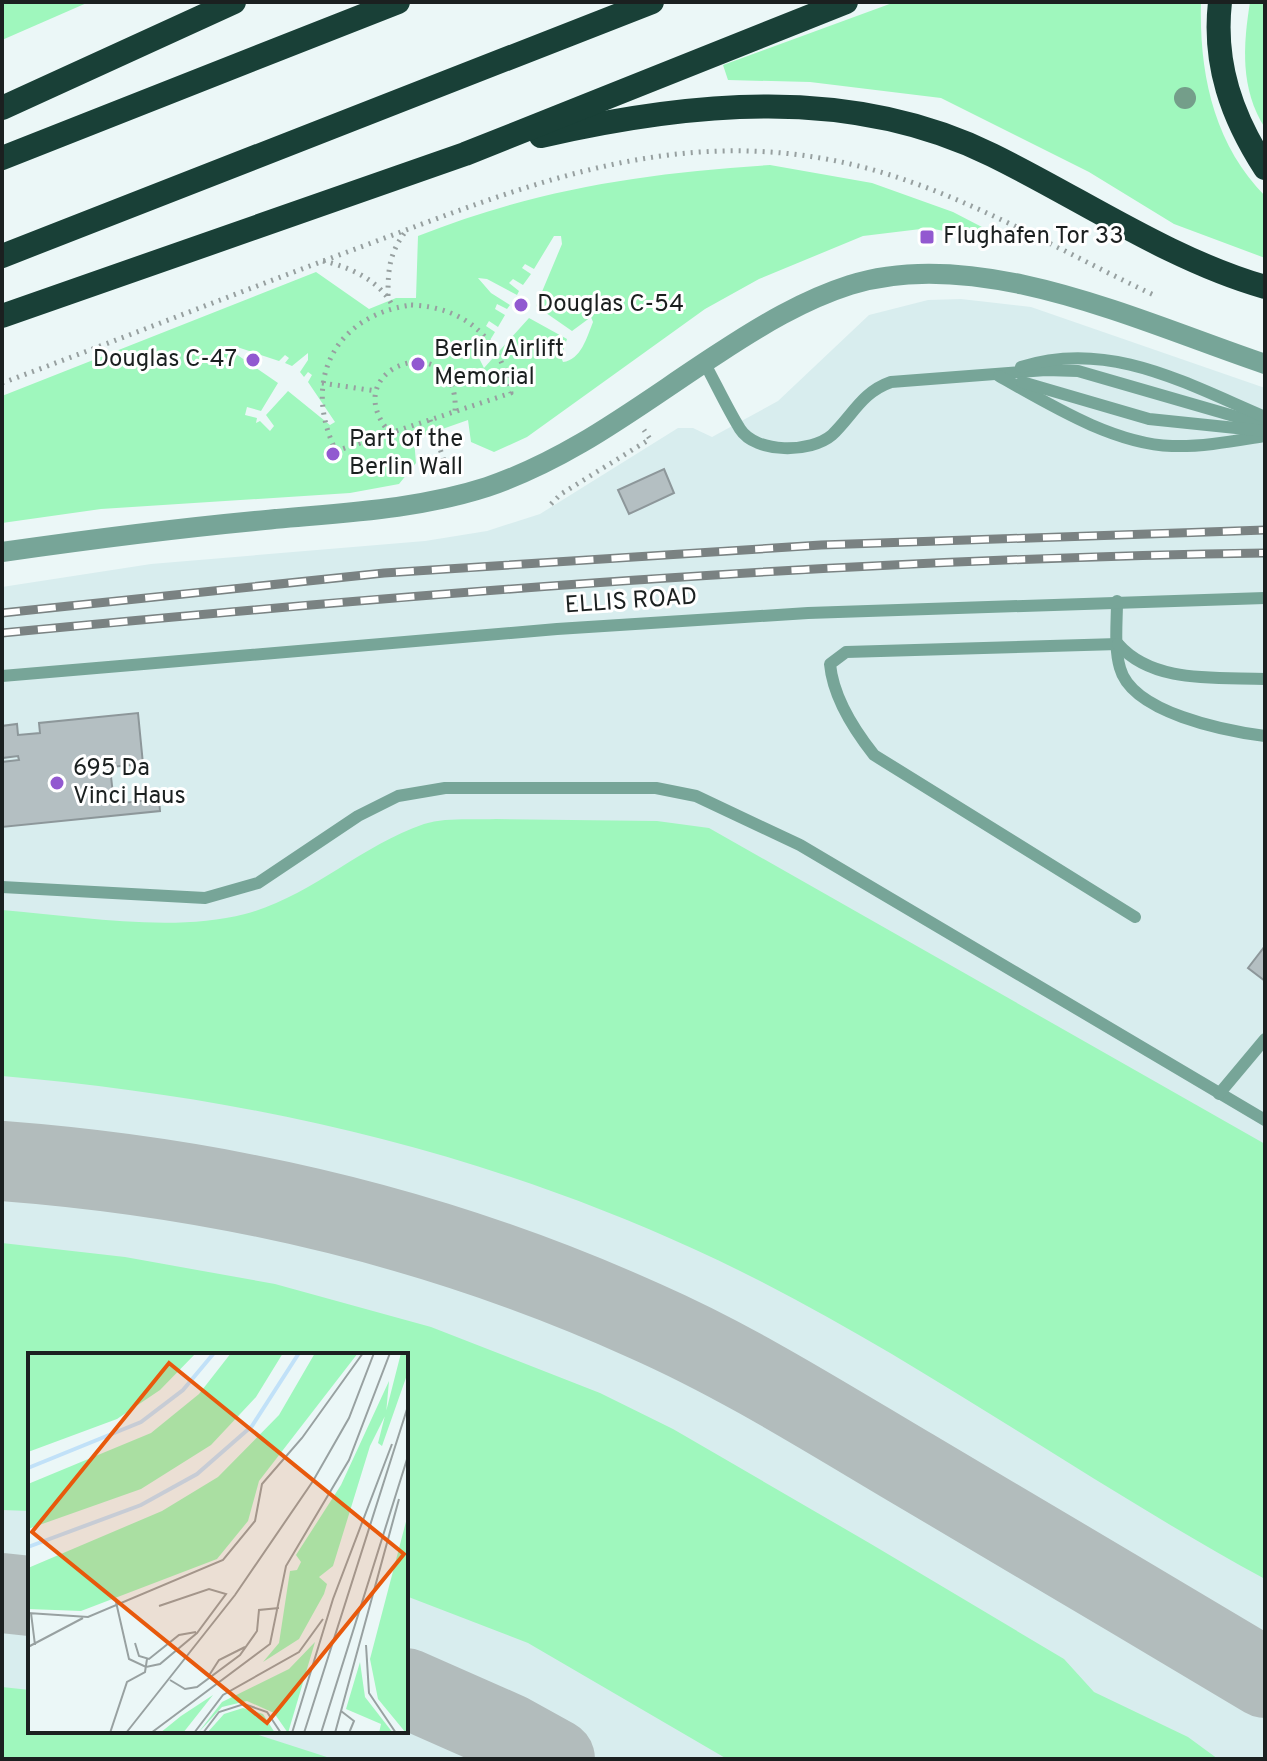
<svg xmlns="http://www.w3.org/2000/svg" width="1267" height="1761" viewBox="0 0 1267 1761" font-family="Overpass,sans-serif">
  <style>
    .built { fill: #d8edee; fill-rule: evenodd }
    .green { fill: #9ff7bd; fill-rule: evenodd }
    .lines { fill: none; stroke-linecap: round; stroke-linejoin: round }
    .taxiway { stroke: #b2bcbc; stroke-width: 80 }
    .building { fill: #b4bfc2; stroke: #8d979a; stroke-width: 2 }
    .path { stroke: #97a0a0; stroke-width: 5; stroke-dasharray: 2 6; stroke-linecap: butt }
    .lane { stroke: #77a598; stroke-width: 12 }
    .street { stroke: #77a598; stroke-width: 20 }
    .highway { stroke: #194037; stroke-width: 24 }
    .rail-casing { stroke: #7a8282; stroke-width: 9 }
    .rail { stroke: #fff; stroke-width: 6; stroke-dasharray: 18; stroke-linecap: butt }
    .tree { fill: #749e8a }
    .poi-dot { fill: #9259d0; stroke: #fff; stroke-width: 3 }
    .labels { text-anchor: middle; dominant-baseline: central; stroke-width: 6; stroke-linejoin: round; paint-order: stroke }
    .poi-label { font-size: 24px; fill: #1b2020; stroke: #fff; text-anchor: start }
    .street-label { font-size: 24px; fill: #1b2020; stroke: #fff }
    .inset-river { fill: none; stroke: #c1e1f8; stroke-width: 4 }
    .inset-road { fill: none; stroke: #98a1a1; stroke-width: 2 }
    .view { fill: #e8590c; fill-opacity: 0.15; stroke: #e8590c; stroke-width: 4 }
    .inset-edge { fill: none; stroke: #1b2020; stroke-width: 4 }
  </style>
  <rect width="100%" height="100%" fill="#ebf7f7"/>
  <path class="built" d="M961,299L1031,307L1265,388V1759H2V587L151,564L425,541L487,531L540,514L678,428H693L712,437L778,401L869,315L928,300ZM30,1355H406V1731H30Z"/>
  <g class="green">
    <polygon points="2,2 89,2 2,40"/>
    <path d="M895,2H1201C1199,74 1214,144 1265,196V258L1174,224L1089,172L941,98L810,82L728,80L723,65Z"/>
    <path d="M1250,2H1265V128C1240,89 1243,46 1250,2Z"/>
    <path d="M770,165L872,183L953,212L1005,239L1004,243L929,228L863,236L759,279L705,309L527,437L494,452L471,442L468,420L414,439L416,463L399,484L350,493L101,509L2,523V396L316,272L369,309L396,298H416L418,236C537,189 644,173 770,165ZM554,236H561L562,244L536,306L572,331L591,317L593,322C587,337 581,360 563,362L561,357L567,339L529,318L484,368L479,358L495,332L486,326L489,321L498,327L505,315L495,309L497,304L507,309L510,305L491,293L478,278L487,279L517,295L519,291L509,283L513,279L523,285L531,274L522,268L525,264L534,269ZM234,346L279,361L285,355L289,358L285,363L292,366L308,353V360L300,372L304,377L308,372L312,375L308,382L335,422L330,425L288,391L266,415L274,426L270,431L260,421L256,423L257,418L245,415L247,407L261,411L278,383L233,352Z"/>
    <path d="M496,819L657,821L709,828L1265,1144V1579C1073,1475 895,1341 696,1250C473,1148 246,1097 2,1076V910C77,916 172,933 245,914C310,897 360,846 424,824C445,817 474,820 496,819Z"/>
    <polygon points="2,1243 125,1257 275,1284 431,1327 600,1393 673,1429 871,1544 1064,1659 1094,1692 1188,1737 1218,1759 727,1759 528,1643 406,1596 406,1355 30,1355 30,1511 2,1510"/>
    <polygon points="2,1687 30,1690 30,1731 246,1731 333,1759 2,1759"/>
  </g>
  <g class="lines">
    <g class="taxiway">
      <path d="M2,1161C226,1178 440,1228 645,1321C738,1362 825,1417 913,1469C1030,1538 1148,1608 1265,1678"/>
      <polyline points="2,1593 30,1596"/>
      <polyline points="406,1688 508,1733 555,1759"/>
    </g>
  </g>
  <g class="building">
    <polygon points="664,469 674,493 629,514 618,490"/>
    <polygon points="138,713 143,764 110,767 114,804 159,799 160,811 2,827 2,762 19,760 18,756 2,758 2,726 17,724 18,735 40,733 39,723"/>
    <polygon points="1265,946 1265,981 1248,968"/>
  </g>
  <g class="lines">
    <g class="path">
      <path d="M323,261C350,267 381,281 393,307"/>
      <path d="M388,296C388,270 389,253 406,231"/>
      <path d="M411,305C466,307 501,340 511,393L336,451C302,382 333,316 411,305Z"/>
      <path d="M2,383C121,339 239,292 358,248C530,184 683,118 870,169C971,197 1062,252 1156,296"/>
      <polyline points="322,383 376,391"/>
      <polyline points="430,420 448,472"/>
      <path d="M390,433C332,366 461,324 455,412"/>
      <polyline points="551,504 561,494 650,439 644,430"/>
    </g>
    <g class="lane">
      <path d="M704,362C716,384 727,408 740,429C756,454 811,453 832,435C853,415 862,392 891,382L1046,370L1078,371L1265,425"/>
      <path d="M1021,367C1108,339 1185,383 1265,417"/>
      <path d="M999,376C1049,404 1113,444 1172,446C1203,447 1234,441 1265,436"/>
      <polyline points="1022,382 1149,419 1265,431"/>
      <path d="M1117,601C1117,622 1114,648 1120,668C1132,713 1226,731 1265,736"/>
      <path d="M1118,644L846,652L830,664C833,697 855,731 874,755L1135,917"/>
      <path d="M1118,644C1153,684 1216,677 1265,679"/>
      <polyline points="2,676 557,629 808,613 1265,598"/>
      <polyline points="2,887 205,898 258,883 358,816 398,796 445,788 656,788 696,796 800,845 1265,1120"/>
      <polyline points="1219,1094 1265,1039"/>
    </g>
    <path class="street" d="M2,552C86,540 171,529 255,521C333,513 413,511 487,487C575,457 643,402 719,353C760,326 803,300 850,285C978,244 1143,323 1265,364"/>
    <g class="highway">
      <path d="M1220,2C1213,64 1232,117 1265,168"/>
      <polyline points="2,108 234,2"/>
      <path d="M541,136C689,102 850,85 992,155C1080,198 1170,260 1265,287"/>
      <polyline points="2,158 398,2"/>
      <polyline points="2,256 652,2"/>
      <polyline points="2,316 465,154 846,2"/>
    </g>
    <g class="rail-casing">
      <g id="rail">
        <polyline points="2,613 384,573 821,545 1265,530"/>
        <path d="M2,633C422,593 843,559 1265,553"/>
      </g>
    </g>
    <use href="#rail" class="rail"/>
  </g>
  <circle class="tree" cx="1185" cy="98" r="11"/>
  <g class="poi-dot">
    <rect x="919" y="229" width="16" height="16" rx="4"/>
    <circle cx="521" cy="305" r="8"/>
    <circle cx="253" cy="360" r="8"/>
    <circle cx="418" cy="364" r="8"/>
    <circle cx="333" cy="454" r="8"/>
    <circle cx="57" cy="783" r="8"/>
  </g>
  <g class="labels">
    <g class="poi-label">
      <text x="943" y="237">Flughafen Tor 33</text>
      <text x="537" y="305">Douglas C-54</text>
      <text x="434" y="350">Berlin Airlift<tspan x="434" dy="28">Memorial</tspan></text>
      <text x="237" y="360" text-anchor="end">Douglas C-47</text>
      <text x="349" y="440">Part of the<tspan x="349" dy="28">Berlin Wall</tspan></text>
      <text x="73" y="769">695 Da<tspan x="73" dy="28">Vinci Haus</tspan></text>
    </g>
    <g class="street-label">
      <text transform="translate(631 602) rotate(-4)">ELLIS ROAD</text>
    </g>
  </g>
  <g transform="translate(28 1353)">
    <rect width="380" height="380" fill="#ebf7f7"/>
    <path d="M0,0H168L132,37L89,66L0,99ZM203,0H255L228,44L183,92L113,136L0,176V131L123,80L171,41ZM287,0H330L231,128L220,168L189,206L53,258L0,256V215L134,158L190,124L251,62ZM373,0H380V19L354,93L350,90ZM361,28L358,61L342,93L305,213L291,224L299,231L296,241L271,286L235,309L251,290L262,218L269,217L273,209L268,202L313,132ZM380,161V380H378L350,346L342,306ZM287,289L260,380L246,360L219,348L194,354L170,380L194,349L261,316ZM332,309L337,344L365,380H351L353,371L318,356ZM185,342L155,380H132L153,363ZM215,355L235,361L247,380H179L196,361Z" fill="#9ff7bd"/>
    <path class="inset-river" d="M0,115L113,69L155,37L186,0M0,194L113,152L169,121L224,73L271,0"/>
    <path class="inset-road" d="M88,249L101,306L118,314L132,311L169,280L198,241L181,236L131,253M0,260L60,264L195,207L227,168L234,131L274,85L335,0M3,260L7,292M107,290L111,303L121,306L151,282L168,279M338,292L341,340L368,380M0,294L55,265M180,324L191,307L217,294M142,327L157,336L169,334L212,302L229,278L231,257L251,255M313,358L326,368L321,380M82,380L99,329L117,319L119,306M98,380L207,242L285,128L321,65L346,0M123,380L242,291L258,213L321,107L362,0M166,380L195,342L271,299L295,266M175,380L191,359L216,351L239,359L253,380M264,380L305,246L364,91M276,380L380,53M293,380L380,103M307,380L371,146"/>
    <path class="view" d="M141,10L376,201L239,370L4,179Z"/>
    <rect width="380" height="380" class="inset-edge"/>
  </g>
  <rect width="1267" height="1761" fill="none" stroke="#1b2020" stroke-width="8"/>
</svg>
